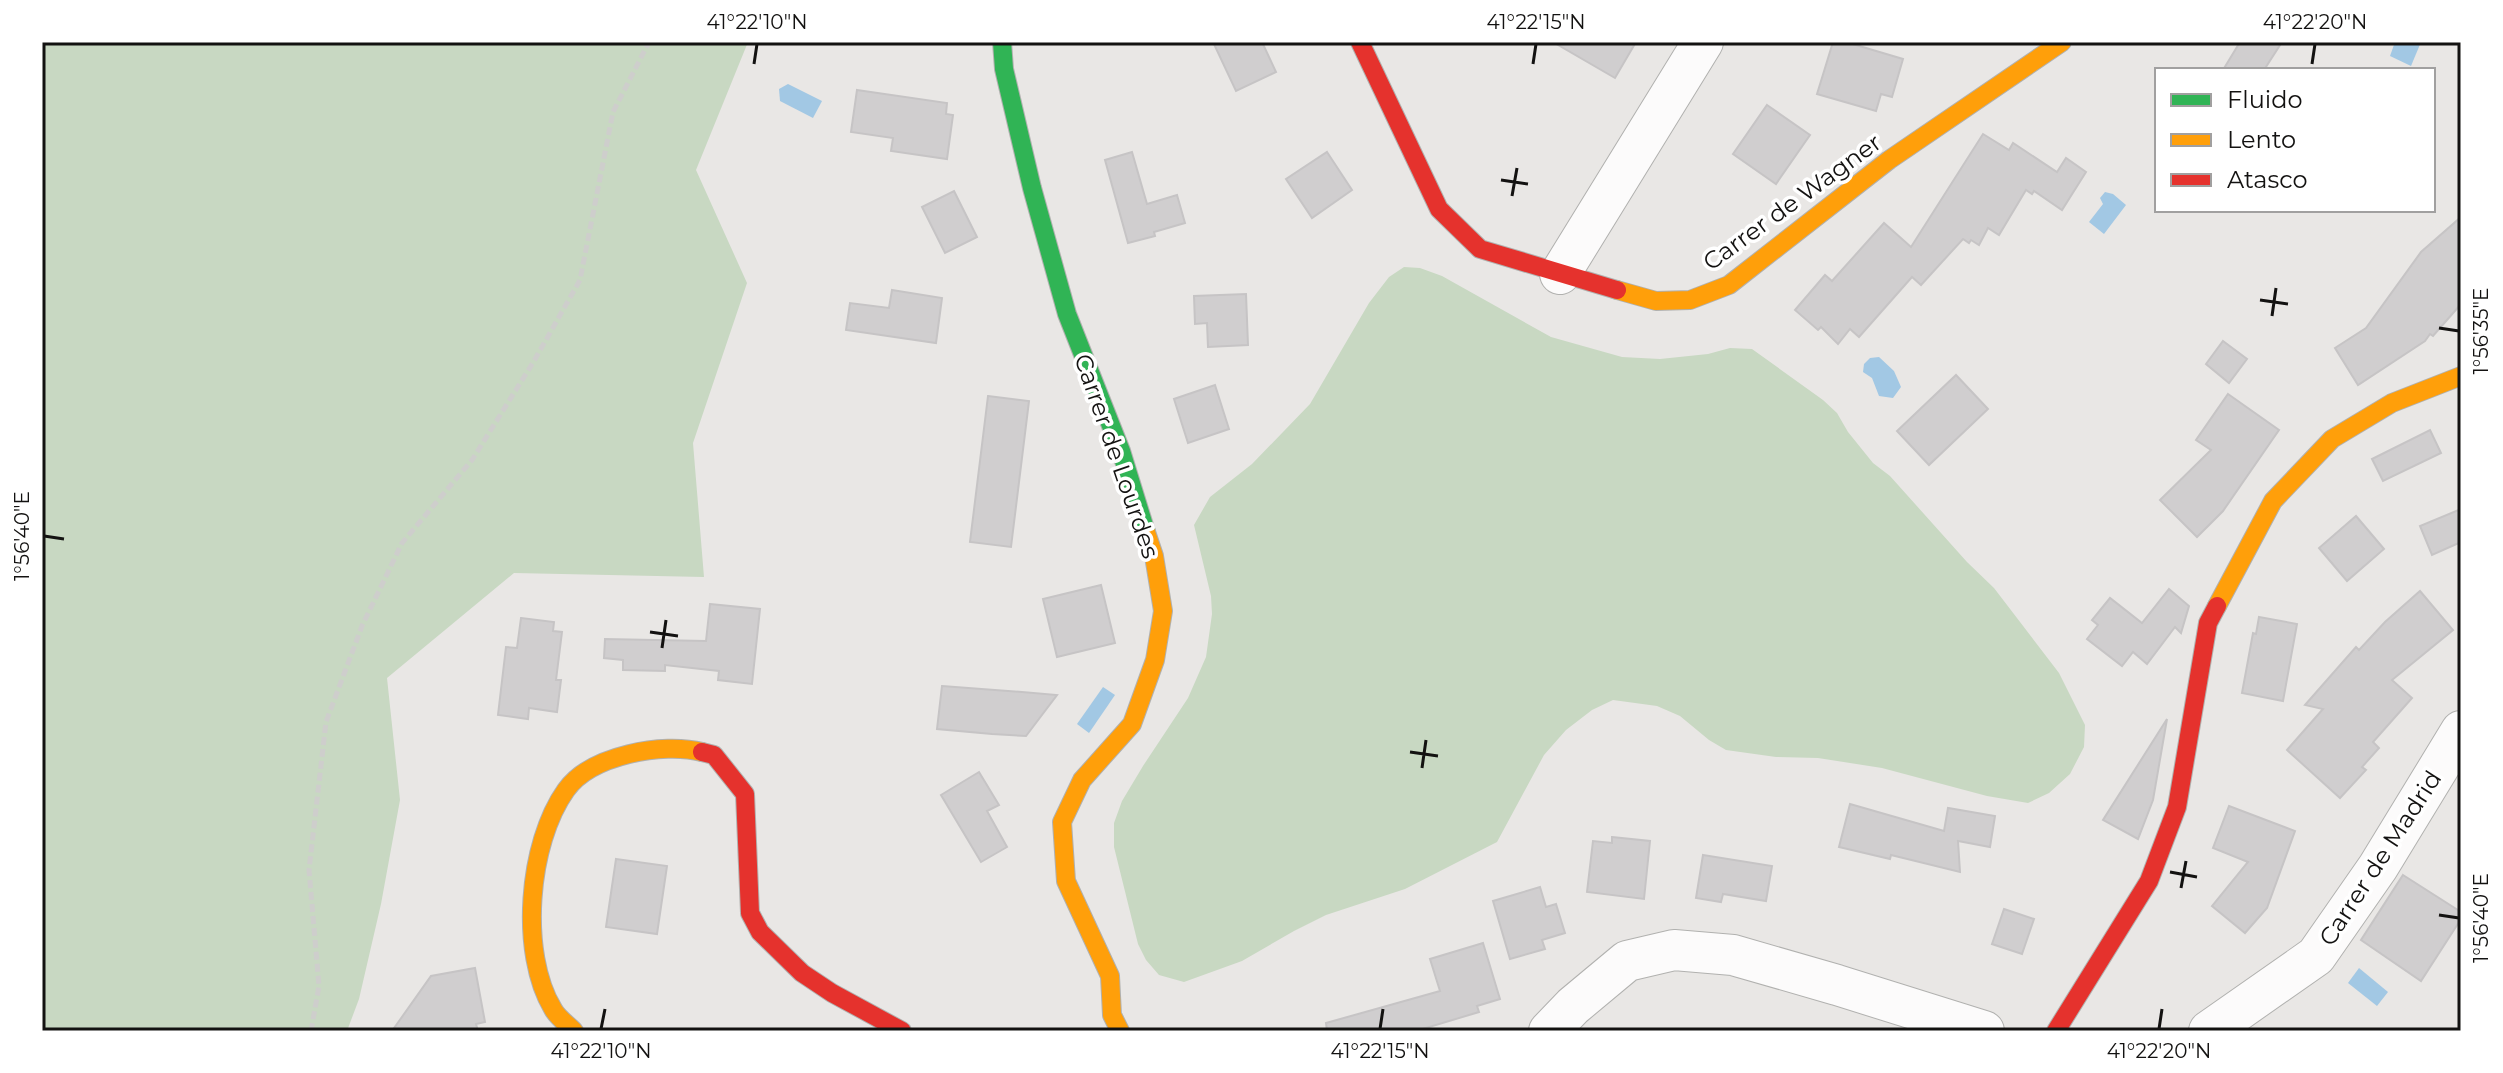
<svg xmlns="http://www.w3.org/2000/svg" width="2503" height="1073" viewBox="0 0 2503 1073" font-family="Montserrat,sans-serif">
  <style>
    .green { fill: #c8d8c2 }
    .water { fill: #a2c8e4 }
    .building { fill: #d0cecf; stroke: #c6c4c5; stroke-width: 2 }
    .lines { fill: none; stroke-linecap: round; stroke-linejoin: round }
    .street-casing { stroke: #b1b1af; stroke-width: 42 }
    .fast-casing { stroke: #b1b1af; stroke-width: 20 }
    .slow-casing { stroke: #b1b1af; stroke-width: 20 }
    .jam-casing { stroke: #b1b1af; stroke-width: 20 }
    .path { stroke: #cececc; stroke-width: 5; stroke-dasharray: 8 4; stroke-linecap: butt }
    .street { stroke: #fcfbfb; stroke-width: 40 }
    .fast { stroke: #30b455; stroke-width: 18 }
    .slow { stroke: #ff9f0a; stroke-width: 18 }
    .jam { stroke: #e5322d; stroke-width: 18 }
    .ticks { fill: none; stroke: #131211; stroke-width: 3 }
    .labels { text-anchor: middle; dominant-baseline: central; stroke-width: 7; stroke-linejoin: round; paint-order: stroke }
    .street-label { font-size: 24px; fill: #131211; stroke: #fff }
    .neatline { fill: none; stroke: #131211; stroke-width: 3 }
    .ticks-label { font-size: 20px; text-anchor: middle; fill: #131211 }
  </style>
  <rect width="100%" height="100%" fill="#e9e7e5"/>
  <g class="green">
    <polygon points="42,42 748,42 696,170 747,283 693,443 704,577 514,573 387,678 400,800 381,904 359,999 347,1031 42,1031"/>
    <polygon points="1404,267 1420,268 1442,276 1551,337 1622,357 1660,359 1708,354 1730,348 1752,349 1823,400 1837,413 1848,432 1873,463 1890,476 1967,562 1994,588 2059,673 2085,725 2084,747 2070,774 2049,793 2028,803 1987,796 1882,768 1818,758 1776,757 1726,750 1709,740 1680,716 1657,706 1613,700 1592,710 1566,730 1544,755 1497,842 1405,889 1326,915 1294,931 1242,961 1184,982 1159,975 1146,960 1138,944 1114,847 1114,823 1122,801 1143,766 1188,698 1206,657 1212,614 1211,596 1194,525 1210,497 1252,464 1310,404 1369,303 1389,277"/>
  </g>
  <g class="water">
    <polygon points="2395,42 2421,42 2411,66 2390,56"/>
    <polygon points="788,84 822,101 813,118 780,101 779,89"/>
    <polygon points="2105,192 2113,194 2126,205 2104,234 2089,222 2103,204 2100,198"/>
    <polygon points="1879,357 1894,371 1901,387 1893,398 1879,396 1872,378 1863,372 1864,364 1870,358"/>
    <polygon points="1103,687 1115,695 1089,733 1077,724"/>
    <polygon points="2359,968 2388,992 2377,1006 2348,983"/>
  </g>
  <g class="building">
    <polygon points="1213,42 1262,42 1276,72 1236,91"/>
    <polygon points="1553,42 1636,42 1615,78"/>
    <polygon points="1833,42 1846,42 1903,59 1892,97 1881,94 1876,111 1817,94"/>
    <polygon points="2240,42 2282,42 2264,70 2223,70"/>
    <polygon points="857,90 947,103 946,114 953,115 947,159 891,151 893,138 851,132"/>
    <polygon points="1767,105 1810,135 1776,184 1733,154"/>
    <polygon points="1983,134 2009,150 2013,143 2057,172 2066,158 2086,172 2062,210 2034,191 2032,194 2026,190 1999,235 1988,228 1979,245 1971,240 1969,243 1963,239 1921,285 1912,277 1859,337 1850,329 1838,344 1821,327 1818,330 1795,310 1825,275 1832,281 1884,223 1911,247"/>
    <polygon points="1132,152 1147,204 1177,195 1185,223 1154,232 1155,236 1128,243 1105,160"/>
    <polygon points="1327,152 1352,190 1312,218 1286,179"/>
    <polygon points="954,191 977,237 945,253 922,207"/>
    <polygon points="2461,217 2461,304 2433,336 2430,334 2425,341 2358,385 2335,348 2366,328 2421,252"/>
    <polygon points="892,290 942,298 936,343 846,330 850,303 889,308"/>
    <polygon points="1246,294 1248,345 1208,347 1207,323 1195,324 1194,296"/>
    <polygon points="2223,341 2247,359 2229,383 2206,364"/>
    <polygon points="1956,375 1988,409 1929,465 1897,431"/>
    <polygon points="1215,385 1229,429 1188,443 1174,399"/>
    <polygon points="2228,394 2279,430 2223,511 2197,537 2160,500 2211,450 2196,440"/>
    <polygon points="988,396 1029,401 1011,547 970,542"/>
    <polygon points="2430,430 2441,453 2383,481 2372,459"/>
    <polygon points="2461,509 2461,542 2432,555 2420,526"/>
    <polygon points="2356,516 2384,549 2347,581 2319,548"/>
    <polygon points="1101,585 1115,643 1057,657 1043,599"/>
    <polygon points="2169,589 2189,606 2181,633 2175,627 2147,664 2133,652 2122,666 2087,639 2098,625 2092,620 2110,598 2142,623"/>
    <polygon points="2420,591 2453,630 2392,680 2412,698 2373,742 2379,748 2362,767 2366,770 2340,798 2287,750 2323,709 2305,705 2356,647 2359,650 2385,622"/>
    <polygon points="710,604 760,609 752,684 718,680 719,671 665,665 665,671 623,670 623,660 604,658 605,639 706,641"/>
    <polygon points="2259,617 2297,624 2283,701 2242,693 2253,633 2256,634"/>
    <polygon points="521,618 554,622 553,631 562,632 556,680 561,680 557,712 529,708 528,719 498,715 506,647 517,648"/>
    <polygon points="942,686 1022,692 1057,695 1026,736 992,734 937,729"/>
    <polygon points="2167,719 2153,800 2138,839 2103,820"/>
    <polygon points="979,772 999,805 987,811 1007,847 981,862 941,795"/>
    <polygon points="1850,804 1944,831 1948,808 1995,816 1990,847 1958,841 1960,872 1891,855 1890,859 1839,847"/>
    <polygon points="2229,806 2295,831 2267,908 2245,933 2212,906 2248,862 2213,848"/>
    <polygon points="1612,837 1650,841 1644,899 1587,892 1593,841 1612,843"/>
    <polygon points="1703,855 1772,866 1766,901 1723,894 1721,902 1696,898"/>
    <polygon points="616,859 667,866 657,934 606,927"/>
    <polygon points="2403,875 2461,912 2461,919 2421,981 2361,940"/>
    <polygon points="1540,887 1546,907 1556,904 1565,933 1542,940 1545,949 1510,959 1493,901"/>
    <polygon points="2004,909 2034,919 2022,954 1992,944"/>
    <polygon points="1483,943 1500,999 1477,1006 1479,1012 1416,1031 1327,1031 1326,1023 1440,991 1430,959"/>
    <polygon points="475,968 485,1022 476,1024 478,1031 392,1031 431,976"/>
  </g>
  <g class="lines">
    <g class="street-casing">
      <g id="street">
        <polyline points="1560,274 1703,42"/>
        <polyline points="1549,1031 1573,1006 1627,961 1674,950 1733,955 1837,985 1984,1031"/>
        <polyline points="2209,1031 2316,956 2378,867 2461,731"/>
      </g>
    </g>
    <g class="fast-casing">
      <polyline id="fast" points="1002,42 1004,69 1032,188 1067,314 1121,451 1146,532"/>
    </g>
    <g class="slow-casing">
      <g id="slow">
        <polyline points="1617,290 1656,301 1690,300 1729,285 1889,160 2062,42"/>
        <polyline points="2217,606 2273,501 2332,439 2392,403 2461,376"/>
        <path d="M574,1031C567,1024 557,1017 553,1009C519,953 528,843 566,790C591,755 663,742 702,752"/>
        <polyline points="1120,1031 1112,1015 1110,976 1066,881 1062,822 1082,780 1132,724 1155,660 1163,611 1154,556 1146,532"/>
      </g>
    </g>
    <g class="jam-casing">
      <g id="jam">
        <polyline points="1360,42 1439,209 1480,249 1617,290"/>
        <polyline points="702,752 714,755 745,794 750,913 760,932 802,973 832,993 902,1031"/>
        <polyline points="2056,1031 2149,881 2177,807 2208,623 2217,606"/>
      </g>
    </g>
    <polyline class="path" points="311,1031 319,986 309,870 326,722 362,626 402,543 472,460 534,361 580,280 613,112 649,42"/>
    <use href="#street" class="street"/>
    <use href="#fast" class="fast"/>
    <use href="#slow" class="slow"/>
    <use href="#jam" class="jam"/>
  </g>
  <path class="ticks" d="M754,64L757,44M1533,64L1536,44M2312,64L2315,44M1501,180L1528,184M1512,196L1517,168M2260,300L2288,304M2272,316L2276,288M2439,328L2459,331M44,536L64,539M650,632L678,636M662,648L666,620M1410,752L1438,756M1422,768L1426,740M2170,872L2197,877M2181,888L2186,861M2439,915L2459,918M601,1029L605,1009M1380,1029L1383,1009M2159,1029L2162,1009"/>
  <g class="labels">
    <g class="street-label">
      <text transform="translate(1792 202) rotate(-36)">Carrer de Wagner</text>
      <text transform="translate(1117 456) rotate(71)">Carrer de Lourdes</text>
      <text transform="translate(2380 858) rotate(-57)">Carrer de Madrid</text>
    </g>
  </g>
  <rect width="2503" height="1073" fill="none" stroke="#ffffff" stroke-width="88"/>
  <rect x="2155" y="68" width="280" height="144" fill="#ffffff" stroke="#a1a0a0" stroke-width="2"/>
  <rect x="2171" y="94" width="40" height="12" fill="#30b455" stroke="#a1a0a0" stroke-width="2"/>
  <text x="2227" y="108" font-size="24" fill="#131211">Fluido</text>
  <rect x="2171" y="134" width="40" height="12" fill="#ff9f0a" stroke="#a1a0a0" stroke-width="2"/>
  <text x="2227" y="148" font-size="24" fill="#131211">Lento</text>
  <rect x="2171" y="174" width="40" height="12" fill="#e5322d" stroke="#a1a0a0" stroke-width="2"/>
  <text x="2227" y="188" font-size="24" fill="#131211">Atasco</text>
  <rect x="44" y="44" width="2415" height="985" class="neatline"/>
  <g class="ticks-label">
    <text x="757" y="29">41°22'10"N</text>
    <text x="1536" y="29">41°22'15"N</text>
    <text x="2315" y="29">41°22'20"N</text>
    <text transform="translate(2481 331) rotate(-90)" y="7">1°56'35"E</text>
    <text transform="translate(22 536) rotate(-90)" y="7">1°56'40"E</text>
    <text transform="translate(2481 918) rotate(-90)" y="7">1°56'40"E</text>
    <text x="601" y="1058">41°22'10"N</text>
    <text x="1380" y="1058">41°22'15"N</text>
    <text x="2159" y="1058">41°22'20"N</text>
  </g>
</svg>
